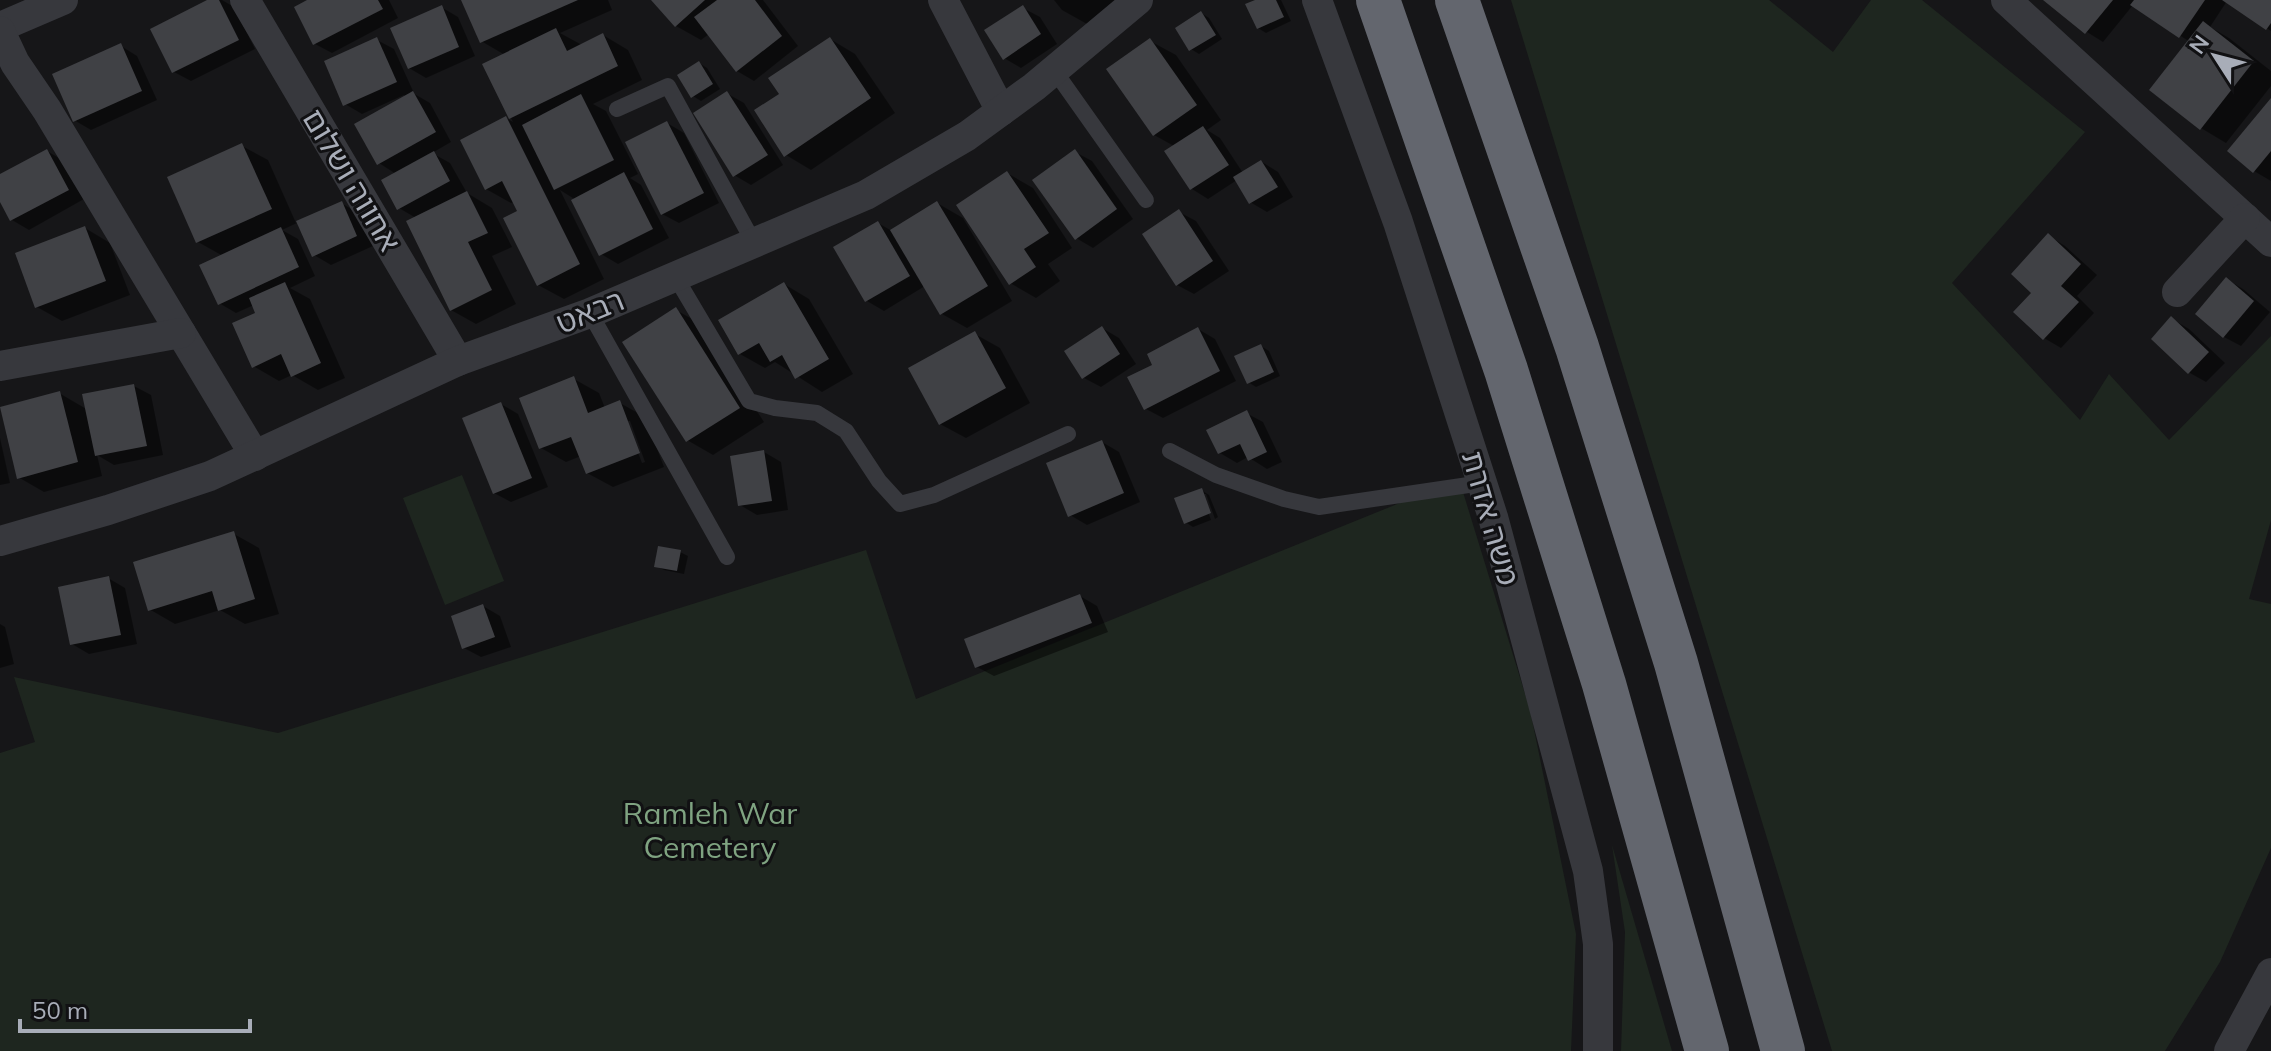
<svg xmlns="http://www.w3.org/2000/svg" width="2271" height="1051" viewBox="0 0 2271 1051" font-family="Mulish,'Noto Sans Hebrew',sans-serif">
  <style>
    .green { fill: #1e261f }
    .shadow { fill: #0007; fill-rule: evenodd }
    .building { fill: #404145 }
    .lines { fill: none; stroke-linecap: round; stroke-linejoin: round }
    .lane { stroke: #37383d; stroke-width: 16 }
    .street { stroke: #37383d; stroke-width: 30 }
    .highway { stroke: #63666e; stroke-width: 44 }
    .labels { text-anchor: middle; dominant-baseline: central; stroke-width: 6; stroke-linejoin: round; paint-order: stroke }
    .street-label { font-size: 30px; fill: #a8adb8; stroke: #111113 }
    .park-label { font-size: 30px; fill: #7fa381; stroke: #111113 }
  </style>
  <rect width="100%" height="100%" fill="#161618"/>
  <g class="green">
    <polygon points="1511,0 1769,0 1833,52 1871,0 1922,0 2085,132 1952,283 2080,420 2109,374 2169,440 2271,336 2271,520 2249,599 2271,604 2271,848 2220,962 2165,1051 1832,1051"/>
    <polygon points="462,475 504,581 445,605 403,498"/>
    <polygon points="1459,479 1530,710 1576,934 1571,1051 0,1051 0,753 35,742 14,677 278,733 866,550 916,699"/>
    <polygon points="1612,845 1672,1051 1621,1051 1625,932"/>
  </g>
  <g class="shadow">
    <polygon points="211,0 222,0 234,7 255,49 191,81 174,72"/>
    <polygon points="311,0 389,0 398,18 332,53 315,44"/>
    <polygon points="463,0 608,0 612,10 560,33 582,45 603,35 628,50 642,80 593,104 606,111 638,174 630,178 641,185 669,238 618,264 601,254 576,200 560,190 604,279 564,299 538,285 519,212 514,202 511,203 486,189 506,118 513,122 485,65 505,55 481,41"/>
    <polygon points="654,0 763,0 798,46 754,81 737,71 709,34 701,40 676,26"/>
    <polygon points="1054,0 1118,0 1087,24 1062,10"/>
    <polygon points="1259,0 1281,0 1291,21 1266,33 1258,28"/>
    <polygon points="2046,0 2271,0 2271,31 2227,1 2210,27 2229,38 2271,71 2271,86 2226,143 2201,128 2190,42 2133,5 2103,42 2087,32"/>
    <polygon points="441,7 458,17 475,56 426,78 409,68"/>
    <polygon points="1023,8 1040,17 1057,44 1021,68 1004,58"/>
    <polygon points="1201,13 1209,18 1222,39 1199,54 1191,49"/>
    <polygon points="830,39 855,54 895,113 811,170 786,155"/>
    <polygon points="377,40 394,49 413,91 411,92 430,103 451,142 432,153 450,163 467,193 492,208 512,247 492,256 516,304 476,324 451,310 416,218 399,208 396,174 379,163 406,98 404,95 362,114 345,104"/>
    <polygon points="1150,41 1176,55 1221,120 1207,130 1220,138 1243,173 1262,162 1278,172 1293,197 1267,212 1250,202 1237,180 1208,199 1192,189 1174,146 1154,135"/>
    <polygon points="121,46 137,56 157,100 91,130 74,120"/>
    <polygon points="699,63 707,68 720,89 701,101 693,96"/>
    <polygon points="728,94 744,103 783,165 751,185 734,175"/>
    <polygon points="2271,101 2271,181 2254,171"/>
    <polygon points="667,123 684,133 719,203 679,223 662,214"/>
    <polygon points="242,146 268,160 296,223 341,203 358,213 373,246 331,265 314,255 299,222 282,230 298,239 315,276 290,288 310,299 345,378 318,390 292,375 279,381 253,366 258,314 254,305 236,313 219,303 223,256 198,242"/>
    <polygon points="47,151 64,161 84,199 29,230 12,220 0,198 0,176"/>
    <polygon points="1075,152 1092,161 1133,219 1093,248 1076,238"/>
    <polygon points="1007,173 1033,188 1072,248 1048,264 1060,281 1036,298 1010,283"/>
    <polygon points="937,203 963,218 1012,301 967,328 942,314 925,286 884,311 867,301 878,223 892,231"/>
    <polygon points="1179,212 1196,221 1229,271 1194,294 1177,285"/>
    <polygon points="85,228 110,243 130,295 62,321 37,307"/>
    <polygon points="2049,236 2065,246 2097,275 2077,296 2094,313 2061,348 2044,338 2034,293"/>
    <polygon points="2226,279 2243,289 2270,312 2241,346 2224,337"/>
    <polygon points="784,284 809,299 853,374 822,392 775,362 765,368 740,354"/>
    <polygon points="676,310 701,324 764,422 713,455 687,440"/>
    <polygon points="2172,319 2189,329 2225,363 2206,382 2190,373 2154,339"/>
    <polygon points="1102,328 1119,338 1136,364 1101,387 1084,378"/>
    <polygon points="1198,329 1215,339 1236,381 1163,418 1146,409"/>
    <polygon points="975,334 1000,348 1030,403 966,438 940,424"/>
    <polygon points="1261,346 1269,351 1280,376 1256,387 1248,382"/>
    <path d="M574,379L599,393L605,408L620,403L645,417L664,467L613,487L587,473L581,456L566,462L541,448ZM626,421H630L645,462L642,463Z"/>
    <polygon points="134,386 151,395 163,455 114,465 97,455 102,476 44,492 18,477 59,393 88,410"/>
    <polygon points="501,404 518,414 548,487 511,502 494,493"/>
    <polygon points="1246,413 1263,422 1282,462 1267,469 1248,457 1237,463 1220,453"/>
    <polygon points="0,438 10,483 0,485"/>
    <polygon points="1102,442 1119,452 1140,502 1087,525 1070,515"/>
    <polygon points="764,452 781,462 788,510 757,515 740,505"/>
    <polygon points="1201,490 1209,495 1218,517 1215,519 1206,494 1202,494 1211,520 1193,527 1185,522"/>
    <polygon points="234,534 259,548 279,614 245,624 220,610 175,624 149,609"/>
    <polygon points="680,552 688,556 684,574 664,570 656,566"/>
    <polygon points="108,578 125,588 137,644 89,654 72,644"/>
    <polygon points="1080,596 1097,606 1108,632 994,676 977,667"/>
    <polygon points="483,606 500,616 511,647 481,657 464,648"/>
    <polygon points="0,624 5,627 14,664 0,668"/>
  </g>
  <g class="building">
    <polygon points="207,0 219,0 239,40 172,73 150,29"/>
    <polygon points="307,0 378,0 383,9 313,45 294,7"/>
    <polygon points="461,0 578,0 480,43"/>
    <polygon points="651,0 705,0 675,27"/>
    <polygon points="717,0 755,0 782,36 736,72 694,17"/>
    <polygon points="1255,0 1276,0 1284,17 1257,29 1245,4"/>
    <polygon points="2043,0 2113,0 2085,34"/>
    <polygon points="2134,0 2205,0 2179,38 2130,5"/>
    <polygon points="2222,0 2271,0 2271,23 2266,30"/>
    <polygon points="442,5 459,47 408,69 390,28"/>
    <polygon points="1023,5 1041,34 1003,60 984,30"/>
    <polygon points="1201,11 1216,35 1189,51 1175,28"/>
    <polygon points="2203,21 2254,61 2200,130 2149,90"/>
    <polygon points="556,28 567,51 603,33 618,66 509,119 482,64"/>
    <polygon points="377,37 397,82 343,106 324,61"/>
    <polygon points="830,37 871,98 784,157 754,110 779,94 768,78"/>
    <polygon points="1150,38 1197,105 1153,136 1106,69"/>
    <polygon points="121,43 142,91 73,122 52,74"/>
    <polygon points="699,61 713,84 691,98 677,75"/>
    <polygon points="413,91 436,132 377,165 354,124"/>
    <polygon points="727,91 768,155 733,177 693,113"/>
    <polygon points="581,94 614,160 554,190 522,125"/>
    <polygon points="2271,98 2271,151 2253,173 2227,151"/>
    <polygon points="506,116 580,264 537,286 503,218 517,211 502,181 485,190 460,140"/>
    <polygon points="667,121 704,193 661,215 625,142"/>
    <polygon points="1203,126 1229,165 1190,190 1164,151"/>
    <polygon points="242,143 272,209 196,243 167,177"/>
    <polygon points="47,149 69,190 10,221 0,202 0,174"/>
    <polygon points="1075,149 1117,209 1075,240 1032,180"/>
    <polygon points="434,151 450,181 397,210 381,180"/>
    <polygon points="1261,160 1278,187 1249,204 1233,177"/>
    <polygon points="1007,171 1049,233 1024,249 1036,267 1009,285 956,205"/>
    <polygon points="624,172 653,229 599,256 571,200"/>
    <polygon points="467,191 488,233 468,242 492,290 450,311 406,221"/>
    <polygon points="342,201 357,236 312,257 296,221"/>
    <polygon points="937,201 988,286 940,315 890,230"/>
    <polygon points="1179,209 1213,261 1176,286 1142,234"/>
    <polygon points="878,221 910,276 865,302 833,247"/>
    <polygon points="85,226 106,281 35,308 15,253"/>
    <polygon points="281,227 299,267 218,305 199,265"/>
    <polygon points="2048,233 2081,264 2061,286 2079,302 2043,340 2013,312 2031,293 2011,274"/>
    <polygon points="2226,277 2254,301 2223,338 2195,314"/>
    <polygon points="285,282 321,363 291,377 281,354 252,368 232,323 255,313 249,298"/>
    <polygon points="784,282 829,359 795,379 782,355 770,362 759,343 738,355 718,320"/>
    <polygon points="676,307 740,408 686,442 622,342"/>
    <polygon points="2171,316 2209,352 2188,374 2151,339"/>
    <polygon points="1102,326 1120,354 1082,379 1064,351"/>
    <polygon points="1198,327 1220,371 1144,410 1127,377 1152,365 1147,354"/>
    <polygon points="975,331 1006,388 939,425 908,368"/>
    <polygon points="1261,344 1274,372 1247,384 1234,356"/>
    <polygon points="574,376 588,413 620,400 640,453 586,474 571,437 539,449 519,398"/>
    <polygon points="134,384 147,446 95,456 82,394"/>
    <polygon points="60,391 78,462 17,479 0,407"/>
    <polygon points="501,402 532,478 493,494 462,418"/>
    <polygon points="1247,410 1267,452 1248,461 1240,444 1218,454 1206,430"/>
    <polygon points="1102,440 1124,493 1068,517 1046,463"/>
    <polygon points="764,450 772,501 738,506 730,456"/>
    <polygon points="1202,488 1211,513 1184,524 1174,498"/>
    <polygon points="234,531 255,599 218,611 212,591 148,611 133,562"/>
    <polygon points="658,546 681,550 677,571 654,567"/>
    <polygon points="109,576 121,635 70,645 58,587"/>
    <polygon points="1080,594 1092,623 975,668 964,639"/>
    <polygon points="483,604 495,637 462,649 451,616"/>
  </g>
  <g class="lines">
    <g class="lane">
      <polyline points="1054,70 1146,200"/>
      <polyline points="617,109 668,86 754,243"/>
      <polyline points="675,276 749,401 775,408 817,413 846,431 879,481 900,504 934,495 1068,434"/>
      <polyline points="590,313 727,557"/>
      <polyline points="1170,451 1216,475 1284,499 1319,507 1482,483"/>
    </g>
    <g class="street">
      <polyline points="245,0 458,361"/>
      <polyline points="943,0 1001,111"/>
      <polyline points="1317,0 1398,222 1493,517 1588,871 1598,944 1598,1051"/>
      <polyline points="2006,0 2271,242"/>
      <polyline points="0,27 63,0"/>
      <polyline points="0,31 15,63 47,110 255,456"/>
      <polyline points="2177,292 2245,218"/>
      <polyline points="0,366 181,333"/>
      <polyline points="0,541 108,510 210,476 458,361 590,313 866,195 967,136 1034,87 1138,0"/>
      <polyline points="2229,1051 2271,973"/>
    </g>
    <g class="highway">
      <polyline points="1378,0 1506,370 1604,684 1707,1051"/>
      <polyline points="1457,0 1577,347 1676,663 1783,1051"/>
    </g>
  </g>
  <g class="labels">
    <g class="street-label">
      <text transform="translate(352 180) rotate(59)">אחווה ושלום</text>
      <text transform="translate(590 311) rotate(-22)">רבאט</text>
      <text transform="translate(1491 518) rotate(74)">משה אדרת</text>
    </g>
    <g class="park-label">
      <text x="710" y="813">Ramleh War<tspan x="710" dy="34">Cemetery</tspan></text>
    </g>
  </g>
  <g transform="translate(2215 56) rotate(306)" stroke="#111113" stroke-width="6" paint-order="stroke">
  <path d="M0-6L14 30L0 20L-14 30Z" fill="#a8adb8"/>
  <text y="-12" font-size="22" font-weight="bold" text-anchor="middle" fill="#a8adb8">N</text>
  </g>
  <path d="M20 1019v12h230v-12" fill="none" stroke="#a8adb8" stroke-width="4"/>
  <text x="32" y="1019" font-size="24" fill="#a8adb8" stroke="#111113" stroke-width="6" paint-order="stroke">50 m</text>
</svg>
